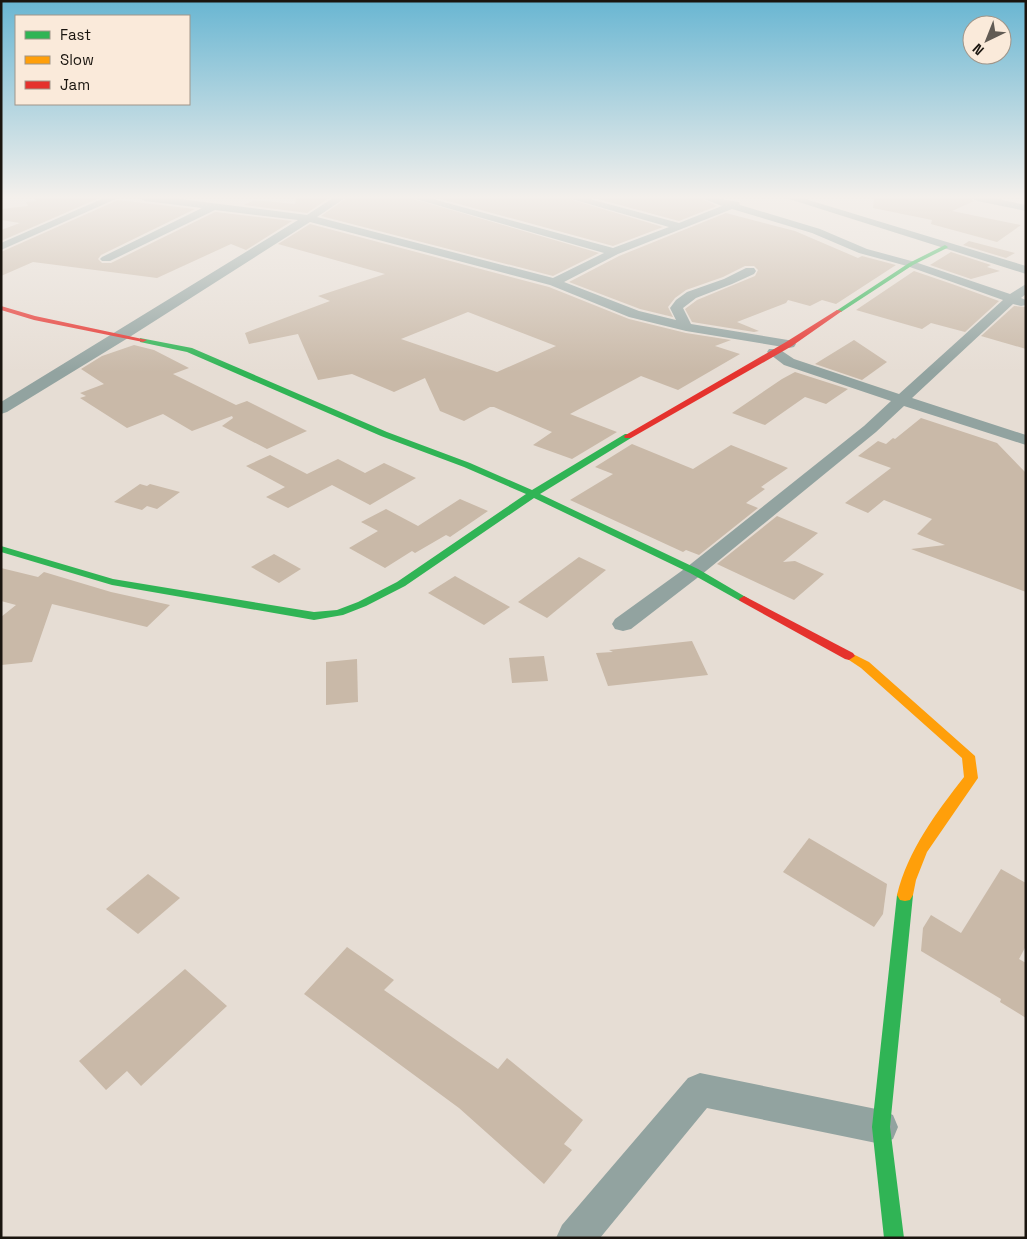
<svg xmlns="http://www.w3.org/2000/svg" width="1027" height="1239" viewBox="0 0 1027 1239" font-family="'Space Grotesk',sans-serif">
  <style>
    .building { fill: #c9b9a8; fill-rule: evenodd }
    .lines { fill: none; stroke-linecap: round; stroke-linejoin: round }
    .street { fill: #92a3a0; fill-rule: evenodd }
    .fast { fill: #30b455; fill-rule: evenodd }
    .slow { fill: #ff9f0a; fill-rule: evenodd }
    .jam { fill: #e5322d; fill-rule: evenodd }
  </style>
  <rect width="100%" height="100%" fill="#e6ddd4"/>
  <g class="building">
    <polygon points="34,198 99,198 1,241 1,230 20,223 1,220 1,209 28,206 26,202 36,201"/>
    <polygon points="296,198 329,198 307,213 244,205 254,200 295,204"/>
    <polygon points="347,198 410,198 599,253 553,276 321,216"/>
    <polygon points="437,198 566,198 663,227 613,246"/>
    <polygon points="594,198 700,198 717,206 679,221"/>
    <polygon points="874,198 970,198 974,201 952,211 1021,225 997,242 931,224 932,220 873,208"/>
    <polygon points="118,200 195,209 101,255 98,259 102,263 111,263 215,212 292,221 246,250 231,244 157,278 33,262 1,276 1,252"/>
    <polygon points="726,213 795,231 858,258 862,256 896,265 836,304 822,300 810,306 788,300 786,303 737,322 759,331 754,332 692,322 685,309 697,300 755,276 758,270 754,266 745,266 723,277 686,290 675,298 668,307 673,317 640,309 569,282 619,256"/>
    <path d="M310,224L549,287L629,319L686,333L731,340L715,346L740,354L678,390L641,376L570,414L617,432L572,459L533,445L552,432L494,407H490L464,421L440,411L425,378L394,392L352,374L318,380L298,334L249,344L245,333L330,301L318,296L385,274L278,244ZM468,312L556,346L497,372L401,339Z"/>
    <polygon points="969,241 1015,253 1006,258 963,245"/>
    <polygon points="951,252 991,265 987,267 1000,271 971,279 930,265"/>
    <polygon points="914,271 952,284 999,301 965,332 931,323 922,329 856,310"/>
    <polygon points="1014,306 1026,307 1026,349 981,336"/>
    <polygon points="854,340 887,362 862,380 815,364"/>
    <polygon points="134,345 154,350 189,368 173,374 236,405 247,401 307,431 267,449 222,426 233,418 232,416 192,431 163,414 127,428 80,398 86,396 80,393 104,384 81,369 102,356"/>
    <polygon points="795,372 848,389 826,404 805,397 765,425 732,413 782,379"/>
    <polygon points="921,418 997,443 1026,473 1026,592 911,549 945,545 917,534 932,519 884,500 868,513 845,503 891,468 858,456 878,441 886,444 893,438 895,439"/>
    <polygon points="632,444 693,469 731,445 788,468 761,487 765,489 746,503 758,508 699,555 686,550 683,552 570,500 613,474 595,467"/>
    <polygon points="270,455 307,474 338,459 365,473 384,463 416,478 370,505 332,485 288,508 266,497 285,487 246,466"/>
    <polygon points="140,484 147,486 150,484 180,492 157,509 147,506 142,510 114,502"/>
    <polygon points="460,499 488,511 450,537 446,535 415,553 412,551 385,568 349,548 378,531 361,522 386,509 418,526"/>
    <polygon points="777,516 818,533 783,562 795,561 824,574 794,600 717,564"/>
    <polygon points="274,554 301,569 279,583 251,567"/>
    <polygon points="579,557 606,570 547,618 518,602"/>
    <polygon points="1,568 38,577 44,572 111,592 170,605 147,627 52,604 32,662 1,665 1,617 16,605 1,601"/>
    <polygon points="455,576 510,607 484,625 428,593"/>
    <polygon points="692,641 708,675 608,686 596,653 613,652 609,650"/>
    <polygon points="544,656 548,681 512,683 509,658"/>
    <polygon points="357,659 358,702 326,705 326,662"/>
    <polygon points="809,838 887,884 883,914 874,927 783,872"/>
    <polygon points="1001,869 1026,883 1026,946 1019,959 1026,963 1026,1018 1000,1002 1001,999 921,951 923,928 931,915 961,933"/>
    <polygon points="148,874 180,898 138,934 106,909"/>
    <polygon points="347,947 394,980 384,990 498,1069 507,1058 583,1120 564,1144 572,1150 544,1184 459,1108 304,994"/>
    <polygon points="185,969 227,1006 141,1086 127,1071 106,1090 79,1061"/>
  </g>
  <g class="lines">
    <g class="street">
      <polygon points="104,198 118,198 1,250 1,243"/>
      <path d="M140,198H172L307,215L333,198H345L317,217L553,278L604,253L412,198H429L613,248L669,227L568,198H586L679,223L722,206L702,198C715,198 727,200 739,202L740,205L820,229L867,249L915,262L1010,294L1026,284V294L1021,298L1026,300V305L1021,306L1013,304L912,398L1026,435V445L904,406L876,432L701,575L631,629L623,631L615,629L612,624L615,619L687,567L864,426L891,401L784,365L767,352L769,349H779L794,359L899,394L1003,300L907,266L859,253L812,233L732,209L618,254L564,282L639,311L676,320L670,308L676,300L687,292L724,279L746,268H754L756,271L754,274L732,284L696,298L683,308L691,324L794,341L796,344L794,347L789,348L686,331L629,317L550,285L310,222L128,338L7,412L1,414V402L298,220L215,210L110,261H102L100,259L102,257L202,208L145,201Z"/>
      <polygon points="786,198 802,198 1026,266 1026,274"/>
      <polygon points="972,198 993,198 1026,205 1026,211 977,201"/>
      <polygon points="700,1073 881,1110 893,1115 898,1127 893,1139 881,1144 707,1108 600,1238 556,1238 562,1225 688,1078"/>
    </g>
    <g class="fast">
      <polygon points="945,245 948,247 947,248 913,265 841,312 836,311 909,263"/>
      <polygon points="140,338 192,348 387,432 470,463 532,490 625,434 631,434 631,438 540,494 698,569 749,599 748,601 740,601 690,573 534,498 405,586 366,606 343,615 314,620 112,585 1,552 1,546 113,579 314,612 337,610 358,602 397,582 526,494 464,467 381,436 187,352 140,342"/>
      <polygon points="905,889 910,890 913,895 890,1127 904,1238 884,1238 872,1127 897,895 900,890"/>
    </g>
    <path class="slow" d="M849,652L869,662L975,756L978,778L927,852L916,880L913,895L910,900L905,901L900,900L897,895C908,850 936,813 964,777L962,758L861,668L843,656L845,653Z"/>
    <g class="jam">
      <polygon points="1,306 35,316 147,340 143,342 34,320 1,310"/>
      <polygon points="837,310 842,311 792,346 631,438 625,438 624,436 786,342"/>
      <polygon points="744,596 853,653 855,656 849,660 845,659 740,601 739,599"/>
    </g>
  </g>
  <linearGradient id="sky" x2="0" y2="1"><stop stop-color="#69b6d2"/><stop offset="0.53" stop-color="#f4f0ec"/><stop offset="1" stop-color="#f4f0ec" stop-opacity="0"/></linearGradient>
  <rect width="1027" height="372" fill="url(#sky)"/>
  <rect width="1027" height="1239" fill="none" stroke="#1a150f" stroke-width="5"/>
  <rect x="15" y="15" width="175" height="90" fill="#faeada" stroke="#a09589"/>
  <rect x="25" y="31" width="25" height="8" fill="#30b455" stroke="#a09589"/>
  <text x="60" y="40" font-size="15" fill="#1a150f">Fast</text>
  <rect x="25" y="56" width="25" height="8" fill="#ff9f0a" stroke="#a09589"/>
  <text x="60" y="65" font-size="15" fill="#1a150f">Slow</text>
  <rect x="25" y="81" width="25" height="8" fill="#e5322d" stroke="#a09589"/>
  <text x="60" y="90" font-size="15" fill="#1a150f">Jam</text>
  <g transform="translate(987 40) rotate(223)"><circle r="24" fill="#faeada" stroke="#a09589"/>
  <path d="M0-4L9 19L0 12L-9 19Z" fill="#615b54"/>
  <text y="-8" font-size="14" font-weight="bold" text-anchor="middle" fill="#1a150f">N</text>
  </g>
</svg>
